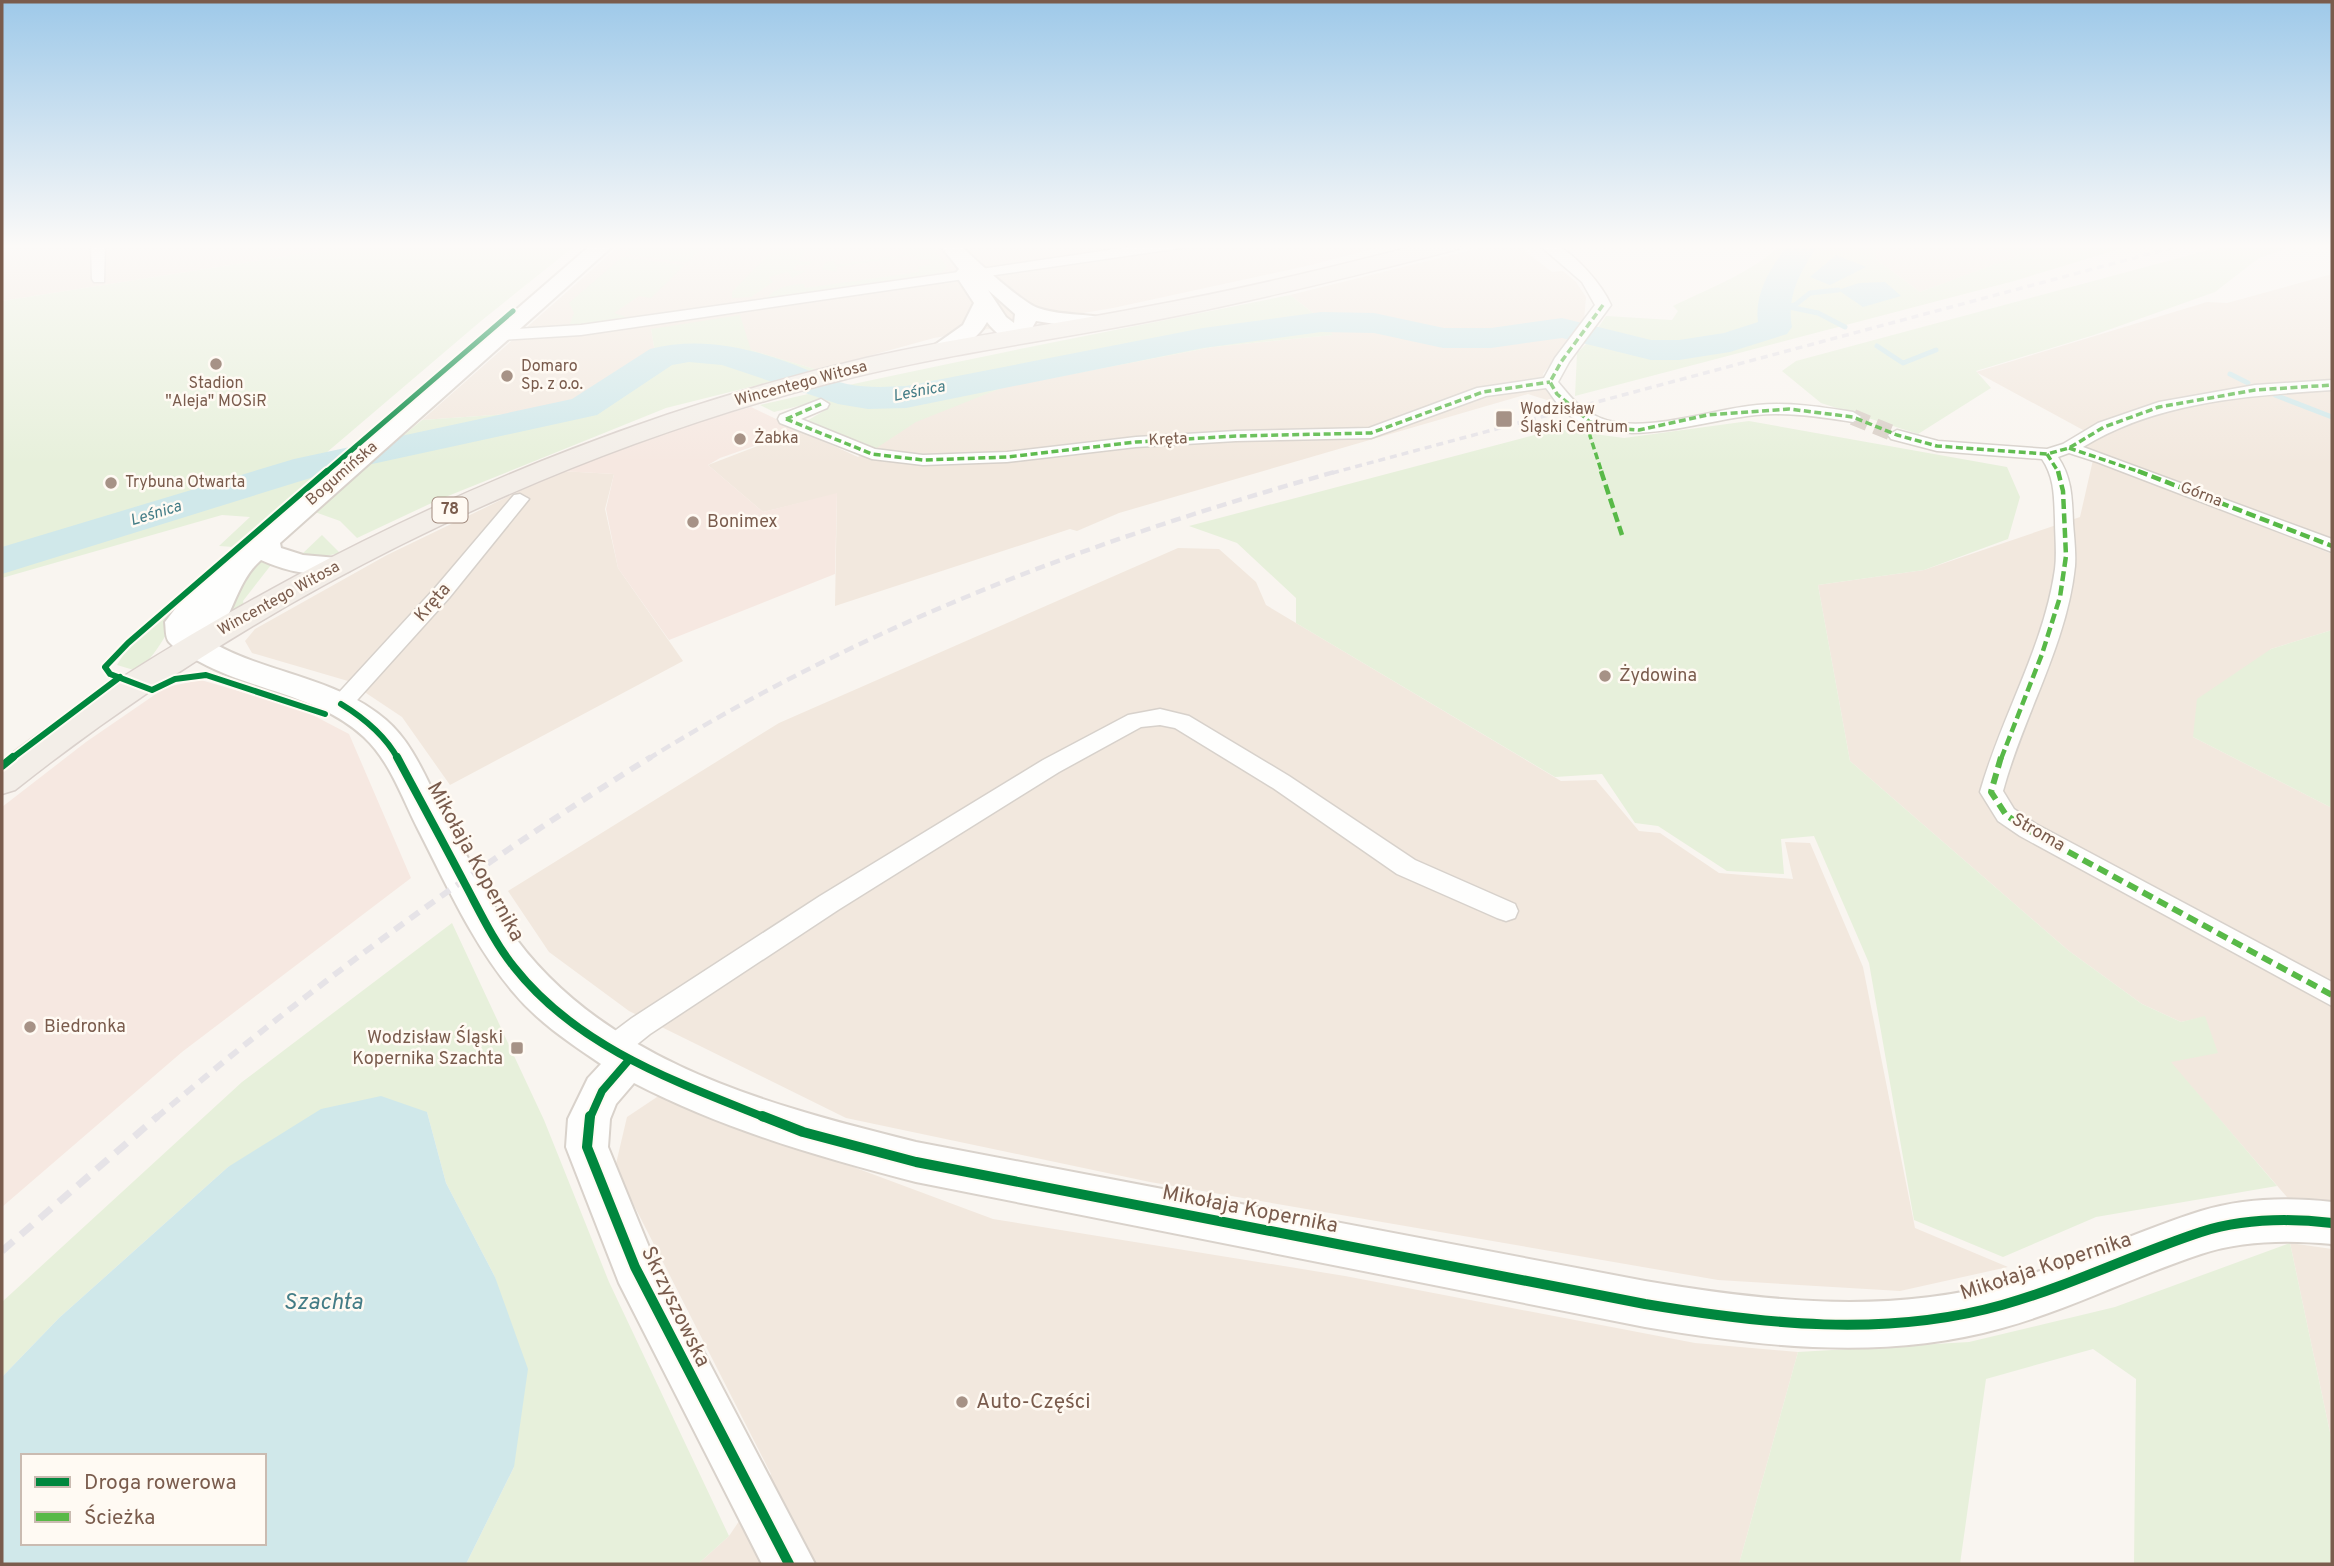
<svg xmlns="http://www.w3.org/2000/svg" width="2334" height="1566" viewBox="0 0 2334 1566" font-family="Overpass,sans-serif">
  <style>
    .residential { fill: #f2e8de }
    .commercial { fill: #f6e8e1 }
    .green { fill: #e7f0db }
    .water { fill: #d0e8ea; fill-rule: evenodd }
    .lines { fill: none; stroke-linecap: round; stroke-linejoin: round }
    .stream { stroke: #d0e8ea; stroke-width: 5 }
    .river { fill: #d0e8ea; fill-rule: evenodd }
    .street-tunnel { stroke: #d9cfc7; stroke-width: 16; stroke-dasharray: 16 8; stroke-linecap: butt }
    .street-casing { stroke: #d7d1cb; stroke-width: 3 }
    .secondary-casing { stroke: #d9d2cb; stroke-width: 4 }
    .primary-casing { stroke: #dad1cc; stroke-width: 3 }
    .street { fill: #fefefd; fill-rule: evenodd }
    .secondary { fill: #fefefd; fill-rule: evenodd }
    .primary { fill: #f3eee8; fill-rule: evenodd }
    .rail-far3 { stroke: #e6e3e7; stroke-width: 3.5; stroke-dasharray: 7 5; stroke-linecap: butt }
    .rail-far2 { stroke: #e6e3e7; stroke-width: 4.5; stroke-dasharray: 10 6; stroke-linecap: butt }
    .rail-far1 { stroke: #e6e3e7; stroke-width: 6; stroke-dasharray: 11 8; stroke-linecap: butt }
    .rail { stroke: #e6e3e7; stroke-width: 7; stroke-dasharray: 15 10; stroke-linecap: butt }
    .quiet-far2 { stroke: #58b947; stroke-width: 3.5; stroke-dasharray: 7 3.5; stroke-linecap: butt }
    .quiet-far1 { stroke: #58b947; stroke-width: 4.5; stroke-dasharray: 10 4.5; stroke-linecap: butt }
    .quiet { stroke: #58b947; stroke-width: 6; stroke-dasharray: 11 6; stroke-linecap: butt }
    .cycleway-far3-casing { stroke: #fffaf3; stroke-width: 9 }
    .cycleway-far2-casing { stroke: #fffaf3; stroke-width: 10 }
    .cycleway-far1-casing { stroke: #fffaf3; stroke-width: 12 }
    .cycleway-casing { stroke: #fffaf3; stroke-width: 14 }
    .cycleway-far3 { stroke: #00873e; stroke-width: 5 }
    .cycleway-far2 { stroke: #00873e; stroke-width: 6 }
    .cycleway-far1 { stroke: #00873e; stroke-width: 8 }
    .cycleway { stroke: #00873e; stroke-width: 10 }
    .poi-dot { fill: #a69286; stroke: #fffaf3; stroke-width: 2.5 }
    .labels { text-anchor: middle; dominant-baseline: central; stroke-width: 5; stroke-linejoin: round; paint-order: stroke }
    .far-poi-label { font-size: 16px; fill: #7a5c4d; stroke: #fffaf3; text-anchor: start }
    .far-street-label { font-size: 16px; fill: #7a5c4d; stroke: #fffaf3 }
    .far-water-label { font-size: 16px; font-style: italic; fill: #437c86; stroke: #fffaf3 }
    .shield { fill: #fffaf3; stroke: #a28b7f; stroke-width: 2 }
    .shield-label { font-size: 16px; font-weight: bold; fill: #7a5c4d }
    .poi-label { font-size: 18px; fill: #7a5c4d; stroke: #fffaf3; text-anchor: start }
    .street-label { font-size: 18px; fill: #7a5c4d; stroke: #fffaf3 }
    .near-street-label { font-size: 21px; fill: #7a5c4d; stroke: #fffaf3 }
    .near-poi-label { font-size: 21px; fill: #7a5c4d; stroke: #fffaf3; text-anchor: start }
    .near-water-label { font-size: 23px; font-style: italic; fill: #437c86; stroke: #fffaf3 }
  </style>
  <rect width="100%" height="100%" fill="#f9f5f0"/>
  <g class="residential">
    <polygon points="2,244 364,244 2,301"/>
    <polygon points="621,244 1287,244 1311,265 1113,308 934,338 818,370 750,350 651,329 655,352 582,403 508,414 422,420"/>
    <polygon points="1496,244 1526,247 1525,251 1552,272 1563,271 1576,282 1586,297 1584,320 1543,374 1553,402 1528,394 1119,513 1077,531 1070,529 835,606 837,494 763,512 708,465 799,430 858,457 916,420 1004,387 1213,347 1332,335 1318,317 1290,295"/>
    <polygon points="1878,244 1993,244 2018,256 1920,292 1876,259"/>
    <polygon points="2332,274 2332,541 2125,461 2086,449 2083,430 1976,372 2207,302 2227,303"/>
    <polygon points="2093,460 2332,554 2332,630 2271,649 2193,737 2332,808 2332,1442 2290,1243 2332,1249 2170,1062 2205,1017 2181,1022 2142,1004 2069,951 1850,761 1818,585 1924,570 2080,517"/>
    <polygon points="561,471 614,474 605,509 618,568 683,661 450,785 402,717 348,681 252,653 245,641 255,629 387,555"/>
    <polygon points="1178,548 1219,549 1256,582 1266,605 1561,781 1596,780 1639,831 1660,833 1719,873 1793,879 1785,842 1810,843 1863,967 1915,1228 2008,1267 1900,1291 1718,1280 1150,1182 846,1118 629,1011 549,952 508,891 779,723"/>
    <polygon points="660,1095 993,1219 1345,1276 1695,1343 1798,1352 1739,1564 698,1564 729,1536 771,1474 615,1168 627,1117"/>
  </g>
  <g class="commercial">
    <polygon points="1287,244 1392,244 1311,265"/>
    <polygon points="751,407 799,430 720,458 708,465 763,512 837,493 835,574 669,640 618,568 606,509 614,474 561,471 686,425"/>
    <polygon points="201,680 303,710 349,734 411,878 182,1052 2,1207 2,807 86,742 166,687"/>
  </g>
  <g class="green">
    <polygon points="364,244 577,244 481,321 319,459 2,558 2,301"/>
    <polygon points="636,244 706,244 687,263 625,254"/>
    <polygon points="779,244 820,244 819,249 805,249 799,261 811,262 809,265 796,265 793,270 806,271 792,278 788,272 769,277 773,282 751,297 732,298 732,292"/>
    <path d="M912,244H930L947,267L941,273L767,298C775,288 790,284 804,284L805,288L919,272L918,267L931,264L928,259L918,260L916,255L836,267L837,272L822,269L825,263L834,260L835,265L904,255L903,250L913,249Z"/>
    <path d="M1780,244H1878L1876,259L1920,292L2017,256L1993,244H2136L2014,281L1575,396L1577,353L1590,340L1606,316L1672,320L1678,311L1673,306C1699,293 1764,267 1780,244Z"/>
    <polygon points="2231,244 2300,244 2259,258 2215,292 2094,335 1976,371 1991,388 1918,434 1821,403 1782,371 1796,361"/>
    <polygon points="622,257 685,265 651,298 639,296 614,313 626,317 621,321 569,326 574,313 569,303"/>
    <path d="M1290,295L1318,317L1333,335L1213,347L1004,387L916,422L875,449L817,430L805,422L827,409L819,401L774,412L760,405C935,364 1113,331 1290,295Z"/>
    <polygon points="740,315 751,350 818,370 666,408 438,500 357,538 340,521 312,511 422,420 508,414 582,403 655,352 651,329"/>
    <polygon points="1749,421 2007,467 2020,497 2008,539 1924,570 1818,585 1850,761 2069,951 2142,1004 2181,1022 2205,1016 2218,1053 2171,1062 2277,1186 2096,1217 2003,1257 1914,1220 1869,963 1814,836 1781,839 1784,874 1727,871 1658,826 1635,823 1602,774 1555,777 1296,623 1296,598 1237,543 1189,526 1557,429 1624,438"/>
    <polygon points="339,456 234,547 219,546 250,517 222,515 2,578 2,559"/>
    <polygon points="322,535 340,553 321,557 300,556"/>
    <polygon points="261,560 271,565 243,601 244,605 227,615 232,588"/>
    <path d="M190,595C171,621 162,651 137,671L117,665L127,649Z"/>
    <polygon points="2332,630 2332,808 2193,737 2197,699 2271,649"/>
    <polygon points="452,923 544,1120 609,1282 729,1536 698,1564 466,1564 514,1467 495,1277 446,1183 427,1112 228,1167 59,1318 2,1377 2,1302 242,1082"/>
    <polygon points="2290,1243 2332,1442 2332,1564 2134,1564 2136,1379 2093,1349 1986,1379 1960,1564 1739,1564 1798,1352 1969,1342 2115,1307"/>
  </g>
  <g class="water">
    <polygon points="1836,255 1866,267 1830,285 1810,277"/>
    <polygon points="1885,282 1901,296 1863,307 1838,290 1859,283"/>
    <path d="M381,1096L427,1112L446,1183L495,1277L528,1369L514,1467L466,1564H2V1377L59,1318L228,1167L321,1109ZM23,1456H264V1543H23Z"/>
  </g>
  <g class="lines">
    <g class="stream">
      <polyline points="1789,307 1818,313 1845,327"/>
      <polyline points="1774,308 1795,305 1810,293 1838,290"/>
      <polyline points="1877,346 1903,363 1936,350"/>
      <polyline points="2230,374 2248,383"/>
      <polyline points="2275,395 2332,417"/>
    </g>
    <path class="river" d="M1788,244H1819C1801,270 1786,295 1792,327L1787,334L1730,352L1679,360H1651L1562,338L1491,348H1443L1374,333L1321,332L1203,348L906,408L868,409L838,404L722,365L689,362L672,365L597,415L317,476L2,574V547L294,459L572,399L650,349C697,337 742,346 787,362C807,369 826,379 847,384C867,388 886,387 906,386L1203,328L1321,312L1374,313L1444,328H1491L1562,318L1651,340H1679L1724,333L1758,322C1754,292 1772,267 1788,244Z"/>
    <polyline class="street-tunnel" points="1853,417 1897,435"/>
    <g class="street-casing">
      <g id="street">
        <polygon points="91,244 105,244 104,282 94,282 92,279"/>
        <polygon points="1149,244 1188,244 1181,248 981,277 974,273 981,269"/>
        <path d="M1538,244C1543,244 1550,243 1555,245C1574,252 1603,286 1611,305L1569,362L1558,382C1570,396 1580,410 1598,417C1641,436 1711,409 1757,405C1789,402 1821,407 1853,412L1861,417L1853,422C1821,417 1788,412 1756,415C1699,420 1610,456 1562,409C1556,403 1551,394 1546,388L1486,396L1371,438L1236,441L1136,447L1007,462L923,465L872,459L780,423L778,419L780,415L821,399L829,404L827,408L801,419L875,449L923,455L1007,452L1136,437L1236,431L1369,428L1477,388L1544,378L1555,358L1595,305L1582,282Z"/>
        <polygon points="966,271 973,275 971,278 581,335 502,340 494,335 502,330 581,325"/>
        <path d="M2332,380V390C2247,396 2158,401 2083,447L2332,539V552L2097,462L2069,453L2058,457C2072,478 2072,498 2073,523C2074,537 2076,552 2075,566C2067,645 2023,716 2003,791L2014,809L2036,824L2332,982V1006L2020,836L1998,821L1980,792C2001,717 2044,647 2055,569C2057,553 2055,536 2055,520C2054,498 2055,478 2042,459L1937,451L1891,439L1888,435L1897,430L1938,441L2047,449L2063,444L2098,423L2159,402L2255,385Z"/>
        <polygon points="520,494 529,499 449,598 349,709 341,712 333,709 330,704 333,699 435,588 514,495"/>
        <polygon points="1160,709 1189,716 1289,776 1415,860 1515,904 1518,911 1515,918 1506,921 1497,918 1397,874 1273,788 1175,728 1160,725 1141,727 1059,772 838,910 650,1034 620,1058 610,1062 600,1058 597,1050 600,1042 632,1018 820,896 1043,760 1128,715"/>
      </g>
    </g>
    <g class="secondary-casing">
      <g id="secondary">
        <path d="M592,244H615L280,543L281,548L303,555L349,559L353,565L349,571C321,579 287,572 261,560C237,581 233,615 213,643C268,674 338,678 386,720C413,743 426,779 442,809C459,842 477,875 495,907C582,1056 759,1103 916,1142L1645,1281C1763,1301 1885,1315 2002,1283C2070,1264 2134,1232 2201,1211C2243,1198 2289,1197 2332,1202V1244C2289,1240 2243,1240 2201,1254C2134,1276 2071,1309 2002,1328C1885,1361 1763,1347 1645,1327L916,1182C819,1157 723,1129 634,1083L616,1104L610,1119L608,1147L651,1252L815,1564H762L619,1283L566,1147L568,1119L588,1078L601,1064C570,1043 538,1022 514,993C474,946 448,888 420,833C403,801 391,762 364,737C319,695 253,691 200,662C190,657 177,651 169,642C165,637 166,629 165,622L196,582L227,560Z"/>
        <path d="M939,244H960C971,257 1024,304 1038,308C1055,314 1075,314 1093,316L1101,318L1104,323L1101,328L1093,330L1036,321L1025,341C1010,345 996,334 987,322C978,339 952,359 933,354L929,349L963,325L974,303L955,274L959,269ZM988,290L1015,314L1014,323L1006,317Z"/>
      </g>
    </g>
    <g class="primary-casing">
      <path id="primary" d="M1422,244H1461L1458,249C1355,276 1251,302 1145,322C1040,342 934,356 830,383C537,459 252,602 15,790L2,794V761C94,691 192,632 294,577C478,479 663,406 866,358C958,337 1052,325 1145,307C1238,290 1331,268 1422,244Z"/>
    </g>
    <use href="#street" class="street"/>
    <use href="#secondary" class="secondary"/>
    <use href="#primary" class="primary"/>
    <polyline class="rail-far3" points="1332,473 2186,244"/>
    <path class="rail-far2" d="M648,759C866,624 1092,540 1338,471"/>
    <path class="rail-far1" d="M156,1118C312,986 476,865 651,757"/>
    <polyline class="rail" points="2,1251 158,1116"/>
    <g class="quiet-far2">
      <polyline points="1603,305 1561,362 1550,382 1557,394 1590,422 1612,428 1639,430 1707,415 1789,409 1853,417 1897,435 1937,446 2047,454 2069,448 2104,427 2159,407 2255,390 2332,385"/>
      <polyline points="786,419 872,454 923,460 1007,457 1136,442 1236,436 1371,433 1483,392 1550,382"/>
      <polyline points="786,419 821,404"/>
      <polyline points="1590,422 1590,436 1602,473"/>
      <polyline points="2069,448 2143,473"/>
      <polyline points="2047,454 2059,473"/>
    </g>
    <g class="quiet-far1">
      <polyline points="1601,471 1622,535"/>
      <polyline points="2138,471 2332,546"/>
      <polyline points="2001,759 2042,654 2060,597 2066,556 2063,491 2058,471"/>
    </g>
    <polyline class="quiet" points="2001,757 1991,792 2006,815 2028,830 2332,995"/>
    <g class="cycleway-far3-casing">
      <polyline id="cycleway-far3" points="325,473 513,311"/>
    </g>
    <g class="cycleway-far2-casing">
      <g id="cycleway-far2">
        <path d="M341,704C364,718 385,735 398,759"/>
        <polyline points="325,714 206,675 175,679 152,690 110,674 105,667 128,643 327,471"/>
        <polyline points="11,759 120,677"/>
      </g>
    </g>
    <g class="cycleway-far1-casing">
      <g id="cycleway-far1">
        <path d="M397,757C420,800 443,842 465,884C480,912 494,942 514,967C577,1047 674,1081 766,1118"/>
        <polyline points="2,766 13,757"/>
        <polyline points="590,1118 602,1091 628,1061"/>
      </g>
    </g>
    <g class="cycleway-casing">
      <g id="cycleway">
        <polyline points="590,1116 587,1147 635,1267 789,1564"/>
        <path d="M762,1116L803,1132L916,1162L1645,1304C1763,1324 1885,1338 2002,1305C2070,1286 2134,1254 2201,1232C2242,1219 2289,1218 2332,1223"/>
      </g>
    </g>
    <use href="#cycleway-far3" class="cycleway-far3"/>
    <use href="#cycleway-far2" class="cycleway-far2"/>
    <use href="#cycleway-far1" class="cycleway-far1"/>
    <use href="#cycleway" class="cycleway"/>
  </g>
  <linearGradient id="sky" x2="0" y2="1"><stop stop-color="#9ec9e9"/><stop offset="0.53" stop-color="#fcfaf8"/><stop offset="1" stop-color="#fcfaf8" stop-opacity="0"/></linearGradient>
  <rect width="2334" height="464" fill="url(#sky)"/>
  <g class="poi-dot">
    <circle cx="216" cy="364" r="7"/>
    <circle cx="507" cy="376" r="7"/>
    <rect x="1495" y="410" width="18" height="18" rx="3.5"/>
    <circle cx="740" cy="439" r="7"/>
    <circle cx="111" cy="483" r="7"/>
    <circle cx="693" cy="522" r="7"/>
    <circle cx="1605" cy="676" r="7"/>
    <circle cx="30" cy="1027" r="7"/>
    <rect x="510" y="1041" width="14" height="14" rx="3.5"/>
    <circle cx="962" cy="1402" r="7"/>
  </g>
  <g class="labels">
    <g class="far-poi-label">
      <text x="521" y="367">Domaro<tspan x="521" dy="18">Sp. z o.o.</tspan></text>
      <text x="216" y="384" text-anchor="middle">Stadion<tspan x="216" dy="18">"Aleja" MOSiR</tspan></text>
      <text x="1520" y="410">Wodzisław<tspan x="1520" dy="18">Śląski Centrum</tspan></text>
      <text x="754" y="439">Żabka</text>
      <text x="125" y="483">Trybuna Otwarta</text>
    </g>
    <g class="far-street-label">
      <text transform="translate(801 384) rotate(-15)">Wincentego Witosa</text>
      <text transform="translate(1168 440) rotate(-3)">Kręta</text>
      <text transform="translate(342 474) rotate(-41)">Bogumińska</text>
      <text transform="translate(2201 495) rotate(21)">Górna</text>
      <text transform="translate(279 599) rotate(-29)">Wincentego Witosa</text>
    </g>
    <g class="far-water-label">
      <text transform="translate(919 392) rotate(-11)">Leśnica</text>
      <text transform="translate(156 514) rotate(-17)">Leśnica</text>
    </g>
    <rect class="shield" x="432.5" y="497.5" width="35" height="25" rx="5"/>
    <g class="shield-label">
      <text x="450" y="510">78</text>
    </g>
    <g class="poi-label">
      <text x="707" y="522">Bonimex</text>
      <text x="1619" y="676">Żydowina</text>
      <text x="44" y="1027">Biedronka</text>
      <text x="503" y="1038" text-anchor="end">Wodzisław Śląski<tspan x="503" dy="21">Kopernika Szachta</tspan></text>
    </g>
    <g class="street-label">
      <text transform="translate(433 603) rotate(-49)">Kręta</text>
      <text transform="translate(2038 833) rotate(30)">Stroma</text>
    </g>
    <g class="near-street-label">
      <text transform="translate(475 862) rotate(61)">Mikołaja Kopernika</text>
      <text transform="translate(1250 1210) rotate(11)">Mikołaja Kopernika</text>
      <text transform="translate(2046 1267) rotate(-18)">Mikołaja Kopernika</text>
      <text transform="translate(675 1307) rotate(64)">Skrzyszowska</text>
    </g>
    <g class="near-poi-label">
      <text x="976" y="1402">Auto-Części</text>
    </g>
    <g class="near-water-label">
      <text x="323" y="1303">Szachta</text>
    </g>
  </g>
  <rect width="2334" height="1566" fill="none" stroke="#7a5c4d" stroke-width="7"/>
  <rect x="21" y="1454" width="245" height="91" fill="#fffaf3" stroke="#cabbb1" stroke-width="2"/>
  <rect x="35" y="1477" width="35" height="10" fill="#00873e" stroke="#cabbb1" stroke-width="2"/>
  <text x="84" y="1489" font-size="21" fill="#7a5c4d">Droga rowerowa</text>
  <rect x="35" y="1512" width="35" height="10" fill="#58b947" stroke="#cabbb1" stroke-width="2"/>
  <text x="84" y="1524" font-size="21" fill="#7a5c4d">Ścieżka</text>
</svg>
